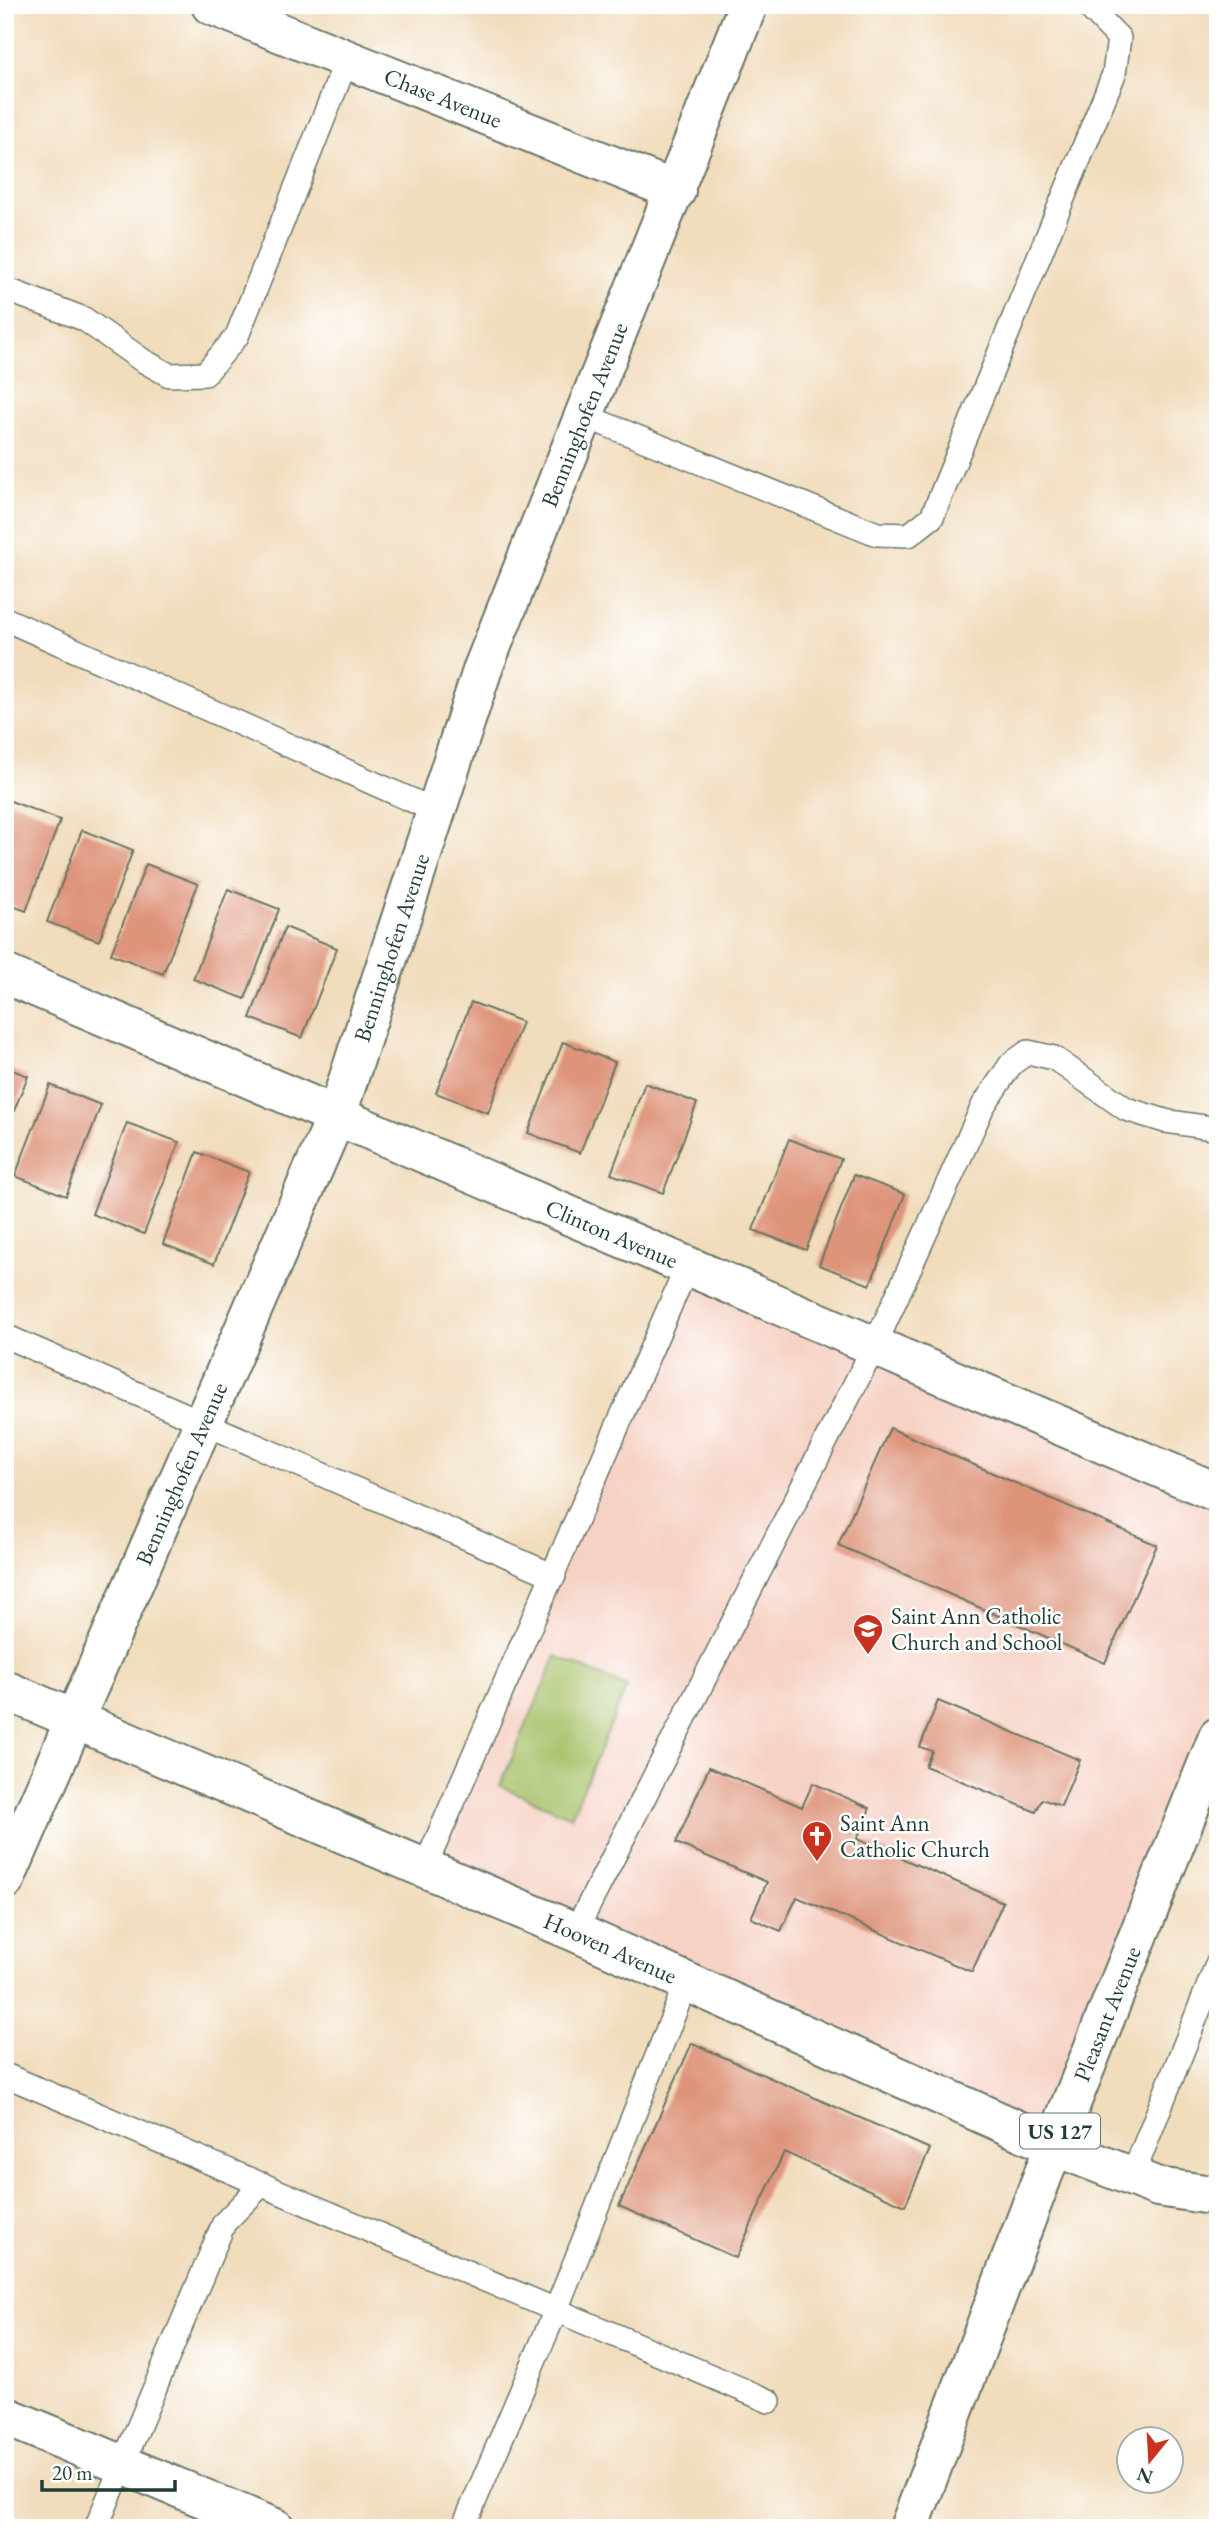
<svg xmlns="http://www.w3.org/2000/svg" width="1223" height="2533" viewBox="0 0 1223 2533" font-family="'EB Garamond',serif">
  <style>
    .built { fill: #f6d2c4 }
    .green { fill: #a6c066; stroke: #627e4d; stroke-width: 2 }
    .building { fill: #de947a }
    .lines { fill: none; stroke-linecap: round; stroke-linejoin: round }
    .service-casing { stroke: #687564; stroke-width: 26 }
    .minor-casing { stroke: #687564; stroke-width: 42 }
    .primary-casing { stroke: #687564; stroke-width: 42 }
    .service { stroke: #fff; stroke-width: 23 }
    .minor { stroke: #fff; stroke-width: 38 }
    .primary { stroke: #fff; stroke-width: 38 }
    .labels { text-anchor: middle; dominant-baseline: central; stroke-width: 5; stroke-linejoin: round; paint-order: stroke }
    .shield { fill: #fff; stroke: #627771; stroke-width: 2 }
    .shield-label { font-size: 21px; font-weight: bold; fill: #1f3d34 }
    .street-label { font-size: 23px; fill: #1f3d34; stroke: #fff }
    .poi-label { font-size: 23px; fill: #1f3d34; stroke: #fff; text-anchor: start }
  </style>
  <rect width="100%" height="100%" fill="#fff"/>
  <filter id="ink" filterUnits="userSpaceOnUse"><feTurbulence type="fractalNoise" baseFrequency=".0143" numOctaves="2"/><feDisplacementMap in="SourceGraphic" scale="14" xChannelSelector="R" yChannelSelector="G"/><feConvolveMatrix kernelMatrix="1 2 1 2 8 2 1 2 1" color-interpolation-filters="sRGB"/></filter>
  <filter id="wash" filterUnits="userSpaceOnUse"><feTurbulence type="fractalNoise" baseFrequency=".00686" numOctaves="4" result="noise"/><feDisplacementMap in="SourceGraphic" scale="28" xChannelSelector="R" yChannelSelector="G"/><feGaussianBlur stdDeviation="1.57" result="paint"/><feColorMatrix in="noise" values="0 0 0 0 0 0 0 0 0 0 0 0 0 0 0 0 0 1.4 0 .05"/><feComposite in="paint" operator="in"/></filter>
  <g filter="url(#wash)">
    <rect width="100%" height="100%" fill="#f1dcbc"/>
    <polygon class="built" points="687,1267 1218,1493 1218,1737 1054,2146 424,1869"/>
    <polygon class="green" points="556,1656 627,1687 571,1817 500,1786"/>
    <g id="blocks">
      <g class="building">
        <polygon points="8,800 60,820 26,911 5,903 5,808"/>
        <polygon points="82,830 133,850 99,941 47,922"/>
        <polygon points="146,864 198,884 163,974 111,954"/>
        <polygon points="228,889 279,909 245,999 193,979"/>
        <polygon points="285,927 337,948 302,1038 250,1018"/>
        <polygon points="471,1002 522,1022 488,1113 436,1093"/>
        <polygon points="563,1042 615,1062 580,1153 528,1133"/>
        <polygon points="5,1067 28,1076 5,1133"/>
        <polygon points="645,1083 697,1103 663,1193 611,1174"/>
        <polygon points="50,1085 101,1105 66,1196 15,1176"/>
        <polygon points="127,1123 179,1142 144,1234 92,1214"/>
        <polygon points="789,1139 841,1159 806,1250 753,1230"/>
        <polygon points="197,1152 249,1172 214,1264 163,1244"/>
        <polygon points="854,1175 905,1194 870,1285 819,1265"/>
        <polygon points="890,1428 1157,1545 1105,1663 838,1545"/>
        <polygon points="938,1701 1080,1760 1061,1806 1042,1799 1036,1812 925,1766 932,1751 920,1747"/>
        <polygon points="709,1767 802,1807 813,1783 870,1808 857,1839 1003,1902 972,1972 797,1897 781,1931 751,1918 767,1882 676,1843"/>
        <polygon points="692,2043 930,2149 905,2206 784,2152 736,2258 619,2206"/>
      </g>
    </g>
  </g>
  <g filter="url(#ink)">
    <use href="#blocks" fill-opacity="0" stroke="#687564" stroke-width="2"/>
    <g class="lines">
      <g class="service-casing">
        <g id="service">
          <polyline points="5,289 84,319 142,360 169,375 205,374 237,336 347,59"/>
          <polyline points="585,416 877,534 909,535 932,517 1114,74 1119,38 1087,5"/>
          <polyline points="5,619 436,811"/>
          <polyline points="5,1336 554,1576"/>
          <polyline points="424,1869 687,1267"/>
          <polyline points="575,1932 874,1347 983,1106 1011,1064 1028,1052 1054,1058 1126,1109 1165,1121 1218,1129"/>
          <polyline points="5,2075 769,2401"/>
          <polyline points="1132,2177 1218,1962"/>
          <polyline points="96,2528 224,2223 262,2184"/>
          <polyline points="463,2528 556,2310 687,1981"/>
        </g>
      </g>
      <g class="minor-casing">
        <g id="minor">
          <path id="s1" d="M211,5L676,191"/>
          <path id="s2" d="M5,974L1218,1493"/>
          <path id="s3" d="M5,1690L575,1932L1054,2146L1158,2187L1218,2196"/>
          <path id="s4" d="M5,1880L336,1117L483,668L748,5"/>
          <polyline points="5,2416 275,2528"/>
        </g>
      </g>
      <g class="primary-casing">
        <g id="primary">
          <path id="s5" d="M909,2528L1054,2146L1218,1737"/>
        </g>
      </g>
      <use href="#service" class="service"/>
      <use href="#minor" class="minor"/>
      <use href="#primary" class="primary"/>
    </g>
  </g>
  <defs>
    <g id="school-pin" transform="scale(1.575)"><path d="M0 17L-7.5 6A9.5 9.5 0 1 1 7.5 6Z" fill="#c8321e" stroke="#fff"/><path d="M0-5L7-2L0 1L-7-2ZM-4 1L0 2.5L4 1V4Q0 6-4 4Z" fill="#fff"/></g>
    <g id="church-pin" transform="scale(1.575)"><path d="M0 17L-7.5 6A9.5 9.5 0 1 1 7.5 6Z" fill="#c8321e" stroke="#fff"/><path d="M-1.2-6h2.4v3.5h3.3v2.4h-3.3V6h-2.4V-.1h-3.3v-2.4h3.3Z" fill="#fff"/></g>
  </defs>
  <g fill-rule="evenodd">
    <use href="#school-pin" x="868" y="1629"/>
    <use href="#church-pin" x="817" y="1836"/>
  </g>
  <g class="labels">
    <rect class="shield" x="1020" y="2113.5" width="80" height="35" rx="5"/>
    <g class="shield-label">
      <text x="1060" y="2131">US 127</text>
    </g>
    <g class="street-label">
      <text stroke="none"><textPath href="#s1" startOffset="250">Chase Avenue</textPath></text>
      <text stroke="none"><textPath href="#s4" startOffset="1577">Benninghofen Avenue</textPath></text>
      <text stroke="none"><textPath href="#s4" startOffset="1010">Benninghofen Avenue</textPath></text>
      <text stroke="none"><textPath href="#s2" startOffset="660">Clinton Avenue</textPath></text>
      <text stroke="none"><textPath href="#s4" startOffset="443">Benninghofen Avenue</textPath></text>
      <text stroke="none"><textPath href="#s3" startOffset="658">Hooven Avenue</textPath></text>
      <text stroke="none"><textPath href="#s5" startOffset="551">Pleasant Avenue</textPath></text>
    </g>
    <g class="poi-label">
      <text x="891" y="1616">Saint Ann Catholic<tspan x="891" dy="26">Church and School</tspan></text>
      <text x="840" y="1823">Saint Ann<tspan x="840" dy="26">Catholic Church</tspan></text>
    </g>
  </g>
  <rect width="1223" height="2533" fill="none" stroke="#fff" stroke-width="28"/>
  <g transform="translate(1150 2460) rotate(198)"><circle r="33" fill="#ffffff" stroke="#a5b1ae" stroke-width="2"/>
  <path d="M0-5L12 26L0 18L-12 26Z" fill="#c8321e"/>
  <text y="-10" font-size="19" font-weight="bold" text-anchor="middle" fill="#1f3d34">N</text>
  </g>
  <path d="M42 2480v10h133v-10" fill="none" stroke="#1f3d34" stroke-width="3.5"/>
  <text x="52" y="2480" font-size="21" fill="#1f3d34" stroke="#ffffff" stroke-width="5" paint-order="stroke">20 m</text>
</svg>
